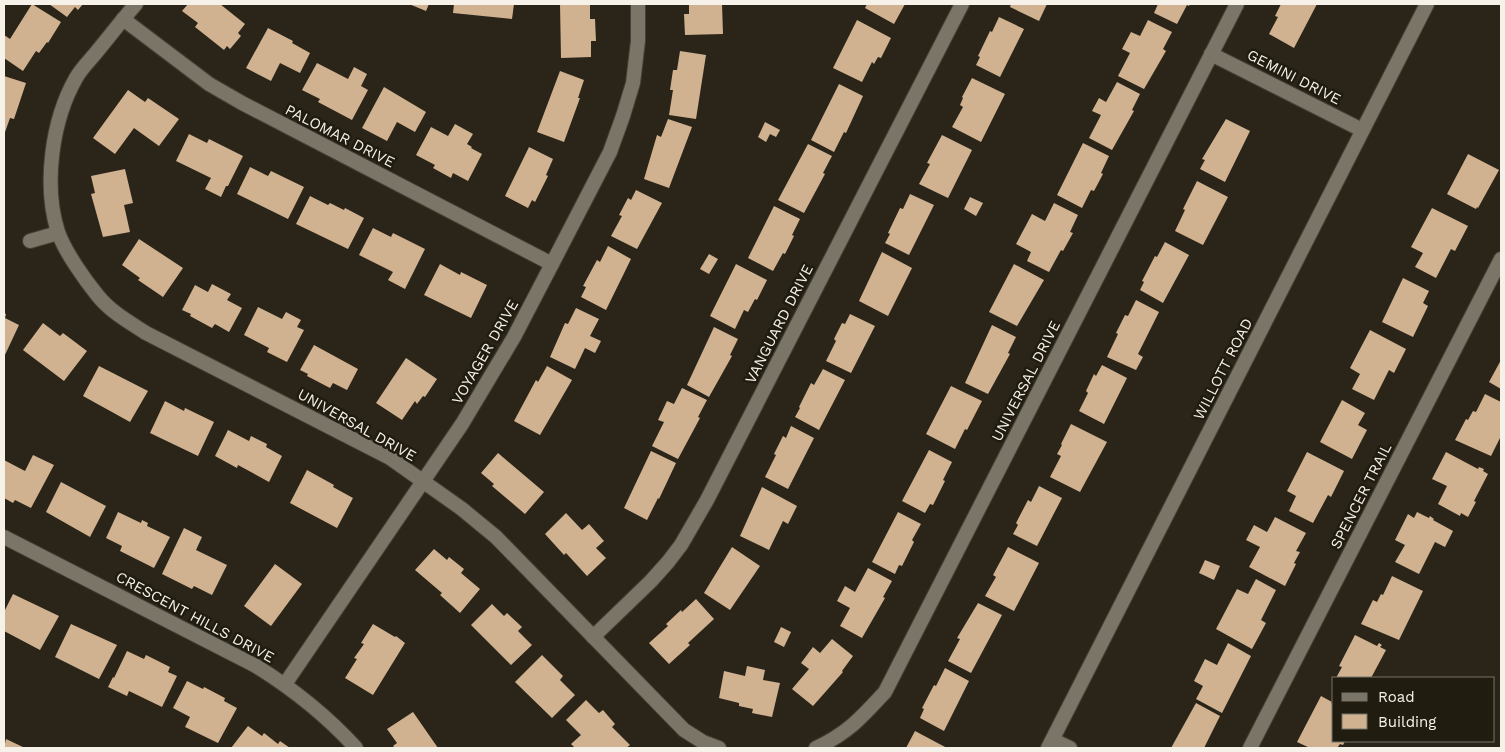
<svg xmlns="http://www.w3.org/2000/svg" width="1505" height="752" viewBox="0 0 1505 752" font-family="'Work Sans',sans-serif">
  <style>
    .building { fill: #d1b290 }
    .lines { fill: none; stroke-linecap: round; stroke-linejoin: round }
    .minor-casing { stroke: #454037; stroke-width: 16 }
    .secondary-casing { stroke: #454037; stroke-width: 16 }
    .minor { stroke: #7b7567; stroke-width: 14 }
    .secondary { stroke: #7b7567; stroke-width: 14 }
    .labels { text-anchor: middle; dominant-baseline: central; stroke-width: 5; stroke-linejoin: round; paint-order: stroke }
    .street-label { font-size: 15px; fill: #f6f2ea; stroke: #211c10 }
  </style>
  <rect width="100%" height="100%" fill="#2b2519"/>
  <g class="building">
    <polygon points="32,4 61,22 48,43 47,42 39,53 36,51 23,71 4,58 4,35 10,39"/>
    <polygon points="49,4 83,4 78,10 75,7 67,17"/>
    <polygon points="188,4 220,4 245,24 238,33 241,36 230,49 227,46 224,50 195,27 198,23 182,11"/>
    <polygon points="409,4 429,4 426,11"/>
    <polygon points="454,4 514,4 512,19 453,13"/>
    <polygon points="560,4 590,4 590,19 595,19 596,41 591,41 591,57 561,58"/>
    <polygon points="689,4 722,4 723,34 685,35 684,14 689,14"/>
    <polygon points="867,4 905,4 894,24 865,8"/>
    <polygon points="1011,4 1047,4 1039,21 1010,7"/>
    <polygon points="1158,4 1190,4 1189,6 1187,5 1177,24 1154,13"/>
    <polygon points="1281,4 1317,4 1294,48 1269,34 1278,17 1275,16"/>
    <polygon points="999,17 1024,29 1000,77 976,65 980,57 978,56 990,31 992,32"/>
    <polygon points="857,20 891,38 881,58 878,57 874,64 872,62 862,82 833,68"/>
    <polygon points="1148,20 1172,32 1163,49 1166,51 1144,89 1118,76 1130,53 1122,49 1131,32 1140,36"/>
    <polygon points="268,28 293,41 292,43 310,53 300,73 280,63 271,81 246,68"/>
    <polygon points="680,51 706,55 696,119 669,115 673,90 670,90 673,70 677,70"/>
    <polygon points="317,63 348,79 354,67 367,74 361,86 368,90 352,120 318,102 320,99 302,90"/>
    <polygon points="560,71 584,80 578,98 580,98 564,142 537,132"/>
    <polygon points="4,76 26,83 14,119 10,118 4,135"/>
    <polygon points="972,78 1005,94 981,142 952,127 963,107 960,105 963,98 962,97"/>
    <polygon points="1117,82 1140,94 1132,110 1134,111 1112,150 1089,138 1101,115 1092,111 1099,98 1106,102"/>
    <polygon points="839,84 863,96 846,133 844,132 834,152 811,140"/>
    <polygon points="384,87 426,112 415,132 397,122 387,141 362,128"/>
    <polygon points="128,90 145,102 148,98 179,119 159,146 134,128 115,154 93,138"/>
    <polygon points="668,119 692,127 669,188 644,179 657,135 661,137"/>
    <polygon points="1226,119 1250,131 1225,182 1200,169 1205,160 1202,159"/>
    <polygon points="765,122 780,130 776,137 770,134 766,142 758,137"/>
    <polygon points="455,124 473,134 467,144 472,147 471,148 482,154 468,181 453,173 451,178 433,168 435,165 416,155 431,127 448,136"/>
    <polygon points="189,134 207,143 209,139 243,156 228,186 226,186 221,197 205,189 211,178 176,161"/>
    <polygon points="942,135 972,150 948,198 919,184 930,164 927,163"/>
    <polygon points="1083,143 1109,156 1101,173 1103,174 1094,191 1091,190 1082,208 1057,195"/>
    <polygon points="808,144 832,156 823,173 825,174 804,213 778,200"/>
    <polygon points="529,147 553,159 546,175 548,176 535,202 532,200 528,208 505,196"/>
    <polygon points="1468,154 1499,170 1478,208 1477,207 1476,209 1447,194"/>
    <polygon points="250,167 268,176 271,171 304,187 288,219 237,194"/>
    <polygon points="125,169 133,203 124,205 130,232 103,237 91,194 95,193 91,176"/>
    <polygon points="1197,181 1228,197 1203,245 1175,231 1185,210 1183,209"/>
    <polygon points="636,190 662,203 637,249 611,236 622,216 619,215 628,198 631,200"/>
    <polygon points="910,194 934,205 909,255 885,243 890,234 888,233 900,208 903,209"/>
    <polygon points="310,196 328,205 330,203 344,210 345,208 364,218 348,249 296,224"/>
    <polygon points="970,197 983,203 976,216 964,209"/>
    <polygon points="1054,203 1078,215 1070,232 1073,233 1063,251 1061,250 1049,272 1027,261 1031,252 1016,244 1032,214 1045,221"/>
    <polygon points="774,206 800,219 792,235 794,236 785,254 783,253 773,271 748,258"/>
    <polygon points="1432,208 1468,226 1455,251 1451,249 1436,278 1415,267 1423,253 1411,247"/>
    <polygon points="373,228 391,237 393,233 425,249 405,289 388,280 393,272 359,255"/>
    <polygon points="139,239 183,268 163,297 138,280 140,278 122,265"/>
    <polygon points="1165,242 1189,255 1163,303 1140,290 1144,282 1142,281 1155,256 1157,257"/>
    <polygon points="608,246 631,259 606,310 581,297 586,287 583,286 597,260 600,262"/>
    <polygon points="882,252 912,268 888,316 859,301"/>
    <polygon points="709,254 718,259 709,274 700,269"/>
    <polygon points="440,264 460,275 461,272 487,285 471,318 424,295"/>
    <polygon points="736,264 767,280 757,300 755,299 748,312 744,310 735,329 710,316"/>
    <polygon points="1014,264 1044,280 1017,326 989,312"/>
    <polygon points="1403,278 1429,291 1423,303 1428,306 1413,337 1382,322"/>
    <polygon points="212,284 231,294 227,300 242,308 229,332 215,324 212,328 190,316 191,314 182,310 195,285 208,292"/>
    <polygon points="1136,300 1159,312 1138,354 1143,357 1136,370 1107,357 1118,334 1116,333 1125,315 1128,316"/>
    <polygon points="258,307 282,319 286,312 301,320 297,327 304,330 287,362 267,352 269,348 244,335"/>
    <polygon points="576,308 599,319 590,336 601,341 595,353 585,348 575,369 550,357 565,323 568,324"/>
    <polygon points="4,313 6,314 5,318 19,325 4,357"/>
    <polygon points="850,314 875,326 851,373 826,361 836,341 834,339 842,323 845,324"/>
    <polygon points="43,323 60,336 63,333 87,351 64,381 23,350"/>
    <polygon points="992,325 1016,337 1008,353 1010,354 988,394 965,383"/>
    <polygon points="714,327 738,339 730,355 732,356 709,397 687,385"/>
    <polygon points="1370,330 1406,349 1394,373 1389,370 1374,400 1352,389 1360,374 1350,368"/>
    <polygon points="314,345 358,369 347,390 333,383 330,388 307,376 308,374 300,370"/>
    <polygon points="406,358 437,379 425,397 423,396 417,404 415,401 402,420 376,403"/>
    <polygon points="1501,360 1501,389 1489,382"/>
    <polygon points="1102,365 1127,378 1104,424 1079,411 1088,393 1086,391 1094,374 1096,376"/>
    <polygon points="99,366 148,391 130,422 83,396"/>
    <polygon points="547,366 572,380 540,435 514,421 536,380 538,382"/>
    <polygon points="823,369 845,380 819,430 795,417 800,408 799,407 811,383 814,385"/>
    <polygon points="951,386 982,401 967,430 965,429 955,449 926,434"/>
    <polygon points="682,388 707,400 698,417 700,418 678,459 652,446 664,422 658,420 667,401 674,404"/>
    <polygon points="1485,394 1501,402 1501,436 1491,456 1455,440 1466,419 1468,420 1473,411 1476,412"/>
    <polygon points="1342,400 1365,413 1358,425 1367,430 1352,459 1320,442"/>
    <polygon points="165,401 184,411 185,408 214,422 198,456 150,433"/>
    <polygon points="1071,424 1107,442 1080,492 1050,477 1061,456 1057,454 1062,445 1061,444"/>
    <polygon points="791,426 814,438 788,489 765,477 776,455 774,454 783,436 786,438"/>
    <polygon points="228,430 249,441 251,436 267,444 266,447 282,456 269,482 238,465 237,468 215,456"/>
    <polygon points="929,450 952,462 943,480 945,481 933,505 930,504 925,513 902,501"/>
    <polygon points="651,451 676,463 659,499 658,498 647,520 624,508"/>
    <polygon points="1307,452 1344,471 1331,497 1328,495 1313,523 1289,511 1296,496 1287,491"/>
    <polygon points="1446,452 1478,469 1479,467 1484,469 1483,471 1488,474 1474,501 1476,502 1468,517 1461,513 1460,516 1438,504 1447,486 1432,479"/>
    <polygon points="498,453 544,492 525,514 492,486 494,484 481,473"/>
    <polygon points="33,455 54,465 31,508 15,500 13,503 4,498 4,460 25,471"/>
    <polygon points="307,470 334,485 333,487 353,498 337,528 290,503"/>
    <polygon points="61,482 106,506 90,537 46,512"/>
    <polygon points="1039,486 1062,498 1037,546 1013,534 1018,525 1016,523 1028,500 1031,502"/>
    <polygon points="762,487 797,506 788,524 783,521 769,550 740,536"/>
    <polygon points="118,512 141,523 142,520 148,523 147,526 170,537 154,568 120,551 122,546 106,538"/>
    <polygon points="898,512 921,524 912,540 914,542 902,566 899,565 895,574 872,562"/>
    <polygon points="1417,512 1429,518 1430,516 1434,519 1433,520 1453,531 1445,547 1435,542 1419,574 1395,562 1405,545 1395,540 1408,514 1414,518"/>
    <polygon points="566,513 582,530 589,524 604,541 596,548 606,558 587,576 566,553 564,555 545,534"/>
    <polygon points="1275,517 1306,533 1296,551 1300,552 1294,563 1296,564 1285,586 1249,567 1260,547 1246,540 1254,525 1267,532"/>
    <polygon points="184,528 202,537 196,550 227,565 212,595 194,586 192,589 162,574"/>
    <polygon points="732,547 760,566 730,610 704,593"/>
    <polygon points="1008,547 1039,563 1014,611 985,596 996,577 993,575"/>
    <polygon points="434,549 447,560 449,557 464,569 461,573 480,589 460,613 440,595 442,593 415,570"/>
    <polygon points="1205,560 1220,566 1214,580 1199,573"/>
    <polygon points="275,564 302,584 271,626 244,606"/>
    <polygon points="868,568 892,581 883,597 885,598 862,638 840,626 850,608 837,601 845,586 855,592"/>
    <polygon points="1392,576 1423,591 1399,640 1361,624 1373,600 1377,602 1381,594 1383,595"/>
    <polygon points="1256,579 1276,590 1261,620 1266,623 1252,649 1216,629 1237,589 1248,594"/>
    <polygon points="13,594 59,616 40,650 4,631 4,612"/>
    <polygon points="696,599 714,619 688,643 690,645 669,664 649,643 668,626 666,624 681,610 682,612"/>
    <polygon points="978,603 1002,615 971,673 948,661 960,639 957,638"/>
    <polygon points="492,604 504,616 507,613 522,627 518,631 532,645 511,665 471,625"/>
    <polygon points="71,624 117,645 99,679 55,657"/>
    <polygon points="373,624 395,637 396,636 405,643 373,695 345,678 357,659 354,658 364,644 361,643"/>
    <polygon points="781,627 791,632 784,647 774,642"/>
    <polygon points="1355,635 1377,646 1379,643 1382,645 1380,647 1386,650 1371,678 1336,678 1342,667 1339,666"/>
    <polygon points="832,639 853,656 842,671 843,672 813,706 792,689 809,669 801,663 813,647 820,653"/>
    <polygon points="1228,643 1251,656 1222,713 1196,699 1203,686 1194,681 1205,659 1217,665"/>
    <polygon points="127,651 144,659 146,655 170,667 168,672 177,676 162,707 129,691 127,696 108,687 113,677 114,678"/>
    <polygon points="542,655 563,676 560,680 575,695 552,718 515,682"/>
    <polygon points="747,666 765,670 763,680 780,683 772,717 752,713 753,709 739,706 739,703 719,698 724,671 745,676"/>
    <polygon points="945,668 969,681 944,731 920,718 924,709 922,708 934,685 936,686"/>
    <polygon points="187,681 203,689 204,687 225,698 224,701 237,708 218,743 185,727 190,717 173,708"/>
    <polygon points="1321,696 1332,702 1331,703 1334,704 1334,741 1345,741 1343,745 1340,744 1337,748 1310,748 1297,742"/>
    <polygon points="586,700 599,713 603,710 615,724 612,727 630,745 626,748 575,748 571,744 581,735 566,720"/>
    <polygon points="1196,703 1220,716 1204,748 1171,748"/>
    <polygon points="413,712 438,748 395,748 393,746 397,743 387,729"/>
    <polygon points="248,726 262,736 264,733 278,744 280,741 290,748 231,748"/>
    <polygon points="915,731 947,748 906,748"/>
    <polygon points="6,739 25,748 4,748"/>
  </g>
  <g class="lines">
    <g class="minor-casing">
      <g id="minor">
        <path d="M136,4C122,20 109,37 95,54C89,61 81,69 76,78C52,120 43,185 58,232C65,252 85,280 98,296C111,312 129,322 146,333L390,458L462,509L496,537L684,730L703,742L719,748"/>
        <polyline points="123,19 209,84 242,103 552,264"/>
        <polyline points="1211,54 1362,130"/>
        <polyline points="30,241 58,233"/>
        <path d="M4,537L256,666C293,689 326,715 356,748"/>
        <polyline points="593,637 651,581 668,562 681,545 707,500 962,4"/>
        <polyline points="285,684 462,424 514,337 552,264 610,152 623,116 633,83 638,41 638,4"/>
        <polyline points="1053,740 1070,748"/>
        <path d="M816,748C848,733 861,718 885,692L1237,4"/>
        <polyline points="1250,748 1501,259"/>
      </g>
    </g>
    <g class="secondary-casing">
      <polyline id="secondary" points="1048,748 1427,4"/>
    </g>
    <use href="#minor" class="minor"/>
    <use href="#secondary" class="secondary"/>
  </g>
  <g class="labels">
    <g class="street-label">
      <text transform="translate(1294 77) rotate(27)">GEMINI DRIVE</text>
      <text transform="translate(340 136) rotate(27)">PALOMAR DRIVE</text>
      <text transform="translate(779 324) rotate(-63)">VANGUARD DRIVE</text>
      <text transform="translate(485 352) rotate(-60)">VOYAGER DRIVE</text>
      <text transform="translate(1223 369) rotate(-63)">WILLOTT ROAD</text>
      <text transform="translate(1026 381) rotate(-63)">UNIVERSAL DRIVE</text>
      <text transform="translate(357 425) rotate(29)">UNIVERSAL DRIVE</text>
      <text transform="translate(1361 496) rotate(-63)">SPENCER TRAIL</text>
      <text transform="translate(195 617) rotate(28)">CRESCENT HILLS DRIVE</text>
    </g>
  </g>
  <rect width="1505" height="752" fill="none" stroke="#f6f2ea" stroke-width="10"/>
  <rect x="1332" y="677" width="162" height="65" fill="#211c10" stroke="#767267"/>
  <rect x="1342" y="693" width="25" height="8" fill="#7b7567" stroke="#767267"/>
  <text x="1378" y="702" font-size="15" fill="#f6f2ea">Road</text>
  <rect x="1342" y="714" width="25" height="15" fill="#d1b290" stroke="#767267"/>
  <text x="1378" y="727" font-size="15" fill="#f6f2ea">Building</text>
</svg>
